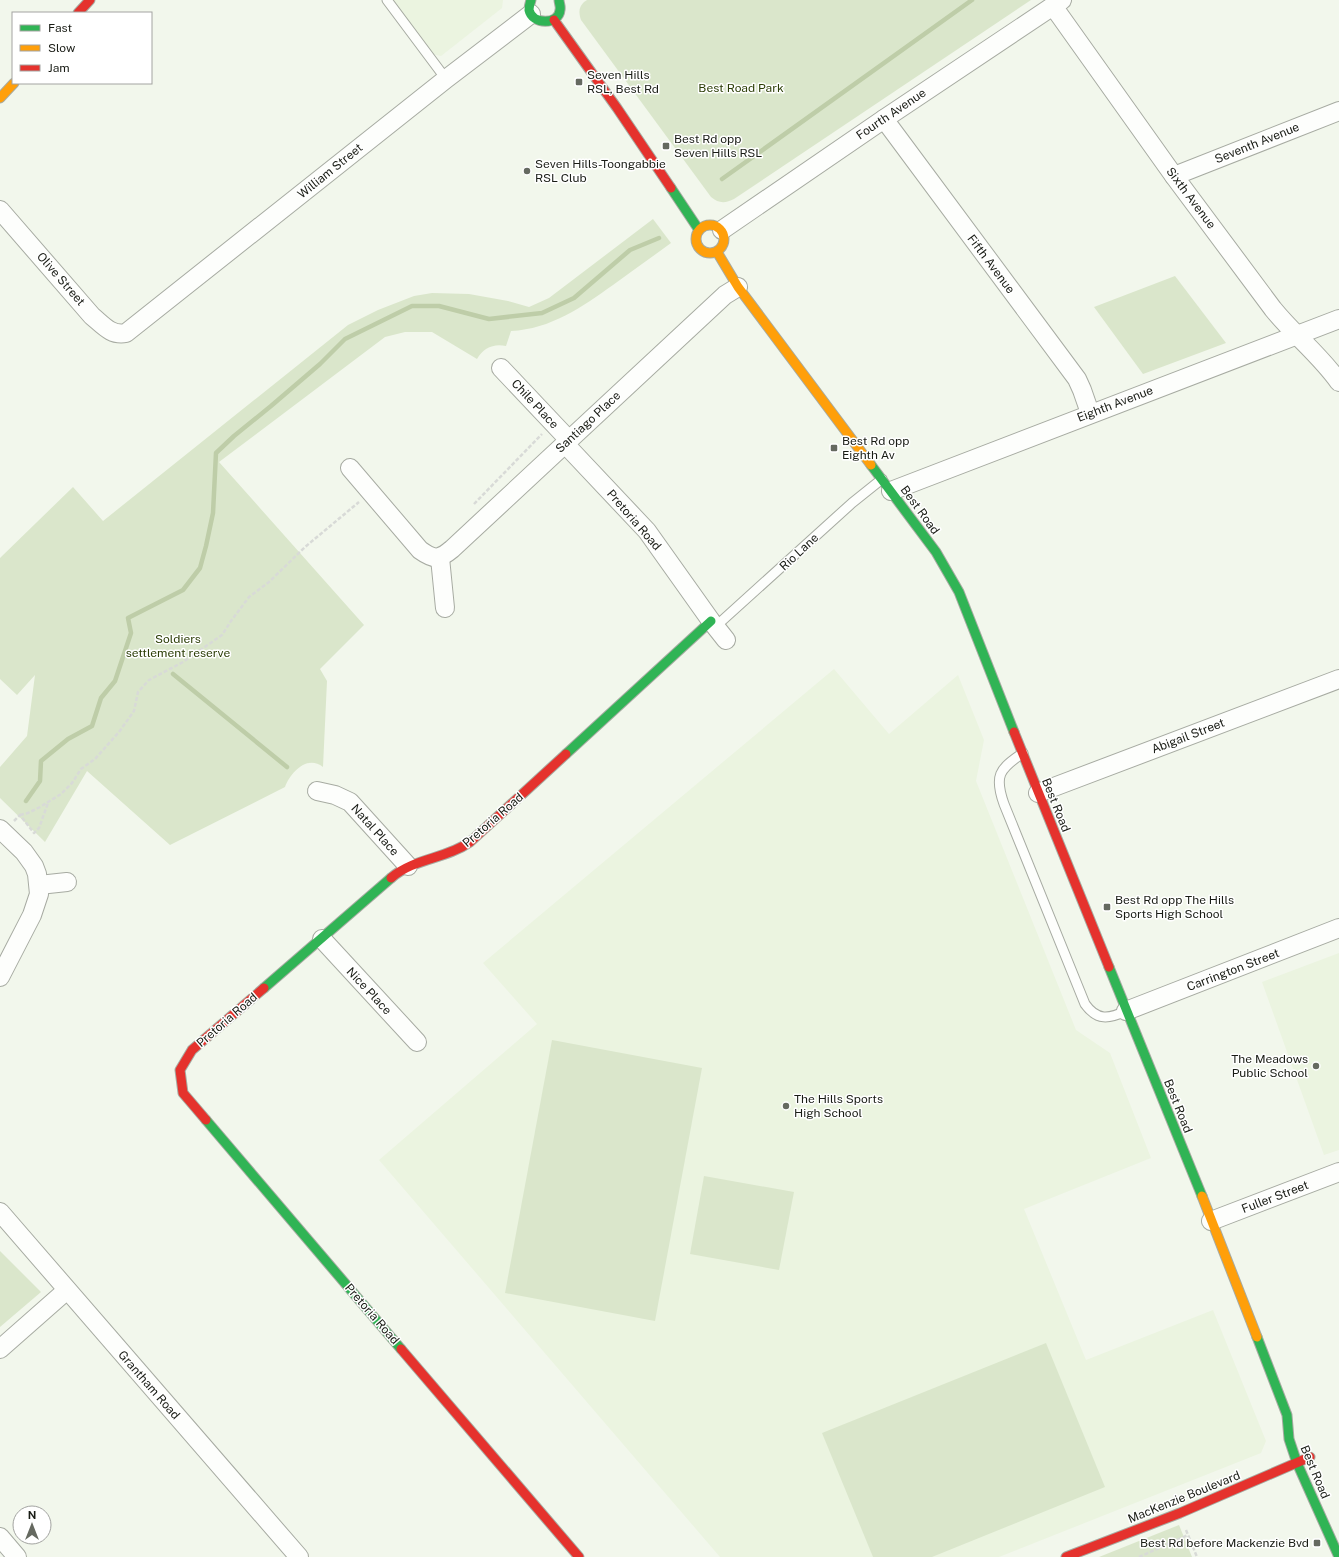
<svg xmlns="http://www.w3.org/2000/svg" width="1339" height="1557" viewBox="0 0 1339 1557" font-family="'Public Sans',sans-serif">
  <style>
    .built { fill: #ebf4e0 }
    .green { fill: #dae6cb }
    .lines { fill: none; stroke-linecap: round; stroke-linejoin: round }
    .stream { stroke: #becda8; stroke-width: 4.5 }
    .lane-casing { stroke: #a7aba2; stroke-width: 11 }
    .street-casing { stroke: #a7aba2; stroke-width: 20 }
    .fast-casing { stroke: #a7aba2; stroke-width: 11 }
    .slow-casing { stroke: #a7aba2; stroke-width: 11 }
    .jam-casing { stroke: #a7aba2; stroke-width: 11 }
    .path { stroke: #d8dad7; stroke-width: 2.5; stroke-dasharray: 4 2; stroke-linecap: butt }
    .lane { stroke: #fdfefc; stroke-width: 9 }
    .street { stroke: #fdfefc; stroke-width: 18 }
    .fast { stroke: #30b455; stroke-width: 9 }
    .slow { stroke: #ff9f0a; stroke-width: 9 }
    .jam { stroke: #e5322d; stroke-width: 9 }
    .poi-dot { fill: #656960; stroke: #fff; stroke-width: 1.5 }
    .labels { text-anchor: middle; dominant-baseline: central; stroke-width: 3; stroke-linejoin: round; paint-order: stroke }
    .poi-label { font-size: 12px; fill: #191c15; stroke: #fff; text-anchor: start }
    .park-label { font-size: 12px; fill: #2c3e07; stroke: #fff }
    .street-label { font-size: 12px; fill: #191c15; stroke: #fff }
  </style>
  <rect width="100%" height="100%" fill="#f2f7ec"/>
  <g class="built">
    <polygon points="393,0 503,0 502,8 441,56 432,54"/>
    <polygon points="834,669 889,734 958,675 984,740 976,781 1076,1030 1110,1053 1151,1158 1024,1209 1086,1360 1213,1310 1266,1441 1261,1453 999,1557 720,1557 379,1160 537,1024 483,963"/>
    <polygon points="1339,953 1339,1150 1324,1155 1262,982"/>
  </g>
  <g class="green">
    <path d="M587,0H1031L734,199C726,203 719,204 711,197L581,20C578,11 579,5 587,0Z"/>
    <path d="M653,219L671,243C652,257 632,271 613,285C582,307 551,329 511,331L506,346C494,343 483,348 477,359L432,332H405L385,337L219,462L364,625L320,669L327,681L323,767C307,754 290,773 285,787L170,845L87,771L45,842L0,798V767L27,736L35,675L17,695L0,679V558L73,487L103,521L348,325L378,310L414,296L432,293L469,294L508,301L529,307L549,298Z"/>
    <polygon points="1175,276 1226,343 1143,374 1094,307"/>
    <polygon points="552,1040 702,1068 655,1321 505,1293"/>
    <polygon points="704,1176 794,1192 779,1270 690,1254"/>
    <polygon points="0,1251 41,1292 0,1327"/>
    <polygon points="1046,1343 1105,1487 932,1557 873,1557 822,1433"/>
    <polygon points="1179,1525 1192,1557 1099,1557"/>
  </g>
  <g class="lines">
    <g class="stream">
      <polyline points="722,179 972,0"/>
      <polyline points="173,674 287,767"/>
      <polyline points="26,801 40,781 41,761 68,739 92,726 101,698 115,681 131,633 128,618 183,590 200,568 206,546 213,513 216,453 234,436 271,406 320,364 345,339 412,306 439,306 489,319 542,313 574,298 630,250 659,238"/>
    </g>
    <g class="lane-casing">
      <g id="lane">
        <polyline points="387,0 446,79"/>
        <polyline points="715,627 852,503 882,479"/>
        <path d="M1023,753C999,769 994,776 1004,804L1085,1004C1097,1021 1109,1019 1126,1011"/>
      </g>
    </g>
    <g class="street-casing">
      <g id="street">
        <path d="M1053,6L1174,176L1273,309C1294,335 1320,355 1339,382"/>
        <polyline points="884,119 1077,379 1082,390 1090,413"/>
        <polyline points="1174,176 1339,111"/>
        <path d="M0,210L92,316C103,325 111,336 126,333L446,79L531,14"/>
        <polyline points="722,230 884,119 1062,0"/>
        <polyline points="501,368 569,440"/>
        <polyline points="565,444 647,531 711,621 726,640"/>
        <path d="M350,468L420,550C434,560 439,560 452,549L725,295L738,287"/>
        <polyline points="891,491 1339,319"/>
        <polyline points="440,558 445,608"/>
        <polyline points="317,791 335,795 350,802 408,866"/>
        <polyline points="1038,793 1339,679"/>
        <polyline points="0,829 24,852 34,866 37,874 39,894 32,915 0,977"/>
        <polyline points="39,885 67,882"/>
        <polyline points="322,939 417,1042"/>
        <polyline points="1126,1011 1339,928"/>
        <polyline points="0,1212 299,1557"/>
        <polyline points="1211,1221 1339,1172"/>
        <polyline points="0,1349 67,1290"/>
        <polyline points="0,1537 17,1557"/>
      </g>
    </g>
    <g class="fast-casing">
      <g id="fast">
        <path d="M531,0C530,3 529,7 529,10C532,25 559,25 560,10C561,7 559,3 559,0"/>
        <polyline points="671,188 699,230"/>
        <polyline points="871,465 936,552 959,592 1014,732"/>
        <polyline points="566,754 711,621"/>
        <polyline points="1109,967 1202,1196"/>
        <polyline points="264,988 391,878"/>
        <polyline points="206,1120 401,1349"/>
        <polyline points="1257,1337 1287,1415 1289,1439 1297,1463 1339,1557"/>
      </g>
    </g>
    <g class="slow-casing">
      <g id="slow">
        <polyline points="0,98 14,83"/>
        <circle cx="710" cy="239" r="14"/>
        <polyline points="717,252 738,287 871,465"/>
        <polyline points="1202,1196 1257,1337"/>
      </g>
    </g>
    <g class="jam-casing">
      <g id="jam">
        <polyline points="78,13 90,0"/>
        <polyline points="554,20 617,108 671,188"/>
        <polyline points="1014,732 1109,967"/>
        <path d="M391,878C414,858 446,859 470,842L566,754"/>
        <polyline points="206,1120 183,1093 180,1070 192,1050 264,988"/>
        <polyline points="401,1349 579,1557"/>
        <polyline points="1066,1557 1180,1513 1310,1457"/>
      </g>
    </g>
    <g class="path">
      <polyline points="474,504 542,434"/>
      <polyline points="20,815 28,813 40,807 61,794 72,783 81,769 95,759 119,732 134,711 138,692 149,680 183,662 222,635 231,621 249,597 269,582 305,547 359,502"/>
      <polyline points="14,821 20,815 34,833 39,828 48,803"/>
      <polyline points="1186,1530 1197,1557"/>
      <polyline points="1139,1557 1188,1535"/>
    </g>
    <use href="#lane" class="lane"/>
    <use href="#street" class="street"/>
    <use href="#fast" class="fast"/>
    <use href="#slow" class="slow"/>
    <use href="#jam" class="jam"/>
  </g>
  <g class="poi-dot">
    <rect x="575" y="78" width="8" height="8" rx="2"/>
    <rect x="662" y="142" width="8" height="8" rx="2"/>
    <circle cx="527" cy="171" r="4"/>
    <rect x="830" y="444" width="8" height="8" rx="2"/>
    <rect x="1103" y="903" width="8" height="8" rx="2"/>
    <circle cx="1316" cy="1066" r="4"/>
    <circle cx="786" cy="1106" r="4"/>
    <rect x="1313" y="1539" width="8" height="8" rx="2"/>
  </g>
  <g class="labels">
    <g class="poi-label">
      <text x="587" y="75">Seven Hills<tspan x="587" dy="14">RSL, Best Rd</tspan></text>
      <text x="674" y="139">Best Rd opp<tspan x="674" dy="14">Seven Hills RSL</tspan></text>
      <text x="535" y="164">Seven Hills-Toongabbie<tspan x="535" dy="14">RSL Club</tspan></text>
      <text x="842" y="441">Best Rd opp<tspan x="842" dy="14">Eighth Av</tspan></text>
      <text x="1115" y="900">Best Rd opp The Hills<tspan x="1115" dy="14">Sports High School</tspan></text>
      <text x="1308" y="1059" text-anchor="end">The Meadows<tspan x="1308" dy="14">Public School</tspan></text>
      <text x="794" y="1099">The Hills Sports<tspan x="794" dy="14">High School</tspan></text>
      <text x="1309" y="1543" text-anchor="end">Best Rd before Mackenzie Bvd</text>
    </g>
    <g class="park-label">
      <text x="741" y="88">Best Road Park</text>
      <text x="178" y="639">Soldiers<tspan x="178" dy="14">settlement reserve</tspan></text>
    </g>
    <g class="street-label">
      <text transform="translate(891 114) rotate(-34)">Fourth Avenue</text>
      <text transform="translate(1257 143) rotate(-22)">Seventh Avenue</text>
      <text transform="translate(330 171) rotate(-39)">William Street</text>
      <text transform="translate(1191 198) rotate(53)">Sixth Avenue</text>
      <text transform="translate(991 264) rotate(53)">Fifth Avenue</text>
      <text transform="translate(61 279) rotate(49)">Olive Street</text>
      <text transform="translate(535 404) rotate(47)">Chile Place</text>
      <text transform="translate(1115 404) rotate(-21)">Eighth Avenue</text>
      <text transform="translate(588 422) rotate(-43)">Santiago Place</text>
      <text transform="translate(920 510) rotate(54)">Best Road</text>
      <text transform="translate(634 520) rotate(49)">Pretoria Road</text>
      <text transform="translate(799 552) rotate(-43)">Rio Lane</text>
      <text transform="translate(1188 736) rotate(-21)">Abigail Street</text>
      <text transform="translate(1056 805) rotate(68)">Best Road</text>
      <text transform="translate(493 820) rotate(-41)">Pretoria Road</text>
      <text transform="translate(375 830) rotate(48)">Natal Place</text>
      <text transform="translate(1233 970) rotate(-21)">Carrington Street</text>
      <text transform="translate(369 991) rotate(47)">Nice Place</text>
      <text transform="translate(227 1020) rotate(-41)">Pretoria Road</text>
      <text transform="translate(1178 1106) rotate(68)">Best Road</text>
      <text transform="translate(1275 1197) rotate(-21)">Fuller Street</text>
      <text transform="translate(372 1314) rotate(49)">Pretoria Road</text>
      <text transform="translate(149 1385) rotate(49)">Grantham Road</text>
      <text transform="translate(1315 1472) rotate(67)">Best Road</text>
      <text transform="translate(1184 1497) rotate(-22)">MacKenzie Boulevard</text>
    </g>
  </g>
  <rect x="12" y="12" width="140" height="72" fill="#ffffff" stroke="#a3a4a1"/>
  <rect x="20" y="25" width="20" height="6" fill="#30b455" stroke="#a3a4a1"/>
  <text x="48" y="32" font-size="12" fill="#191c15">Fast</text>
  <rect x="20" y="45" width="20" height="6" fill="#ff9f0a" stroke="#a3a4a1"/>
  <text x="48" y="52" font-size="12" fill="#191c15">Slow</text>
  <rect x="20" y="65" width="20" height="6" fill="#e5322d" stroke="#a3a4a1"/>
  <text x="48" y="72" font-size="12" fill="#191c15">Jam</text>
  <g transform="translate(32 1525)"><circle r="19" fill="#ffffff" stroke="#a3a4a1"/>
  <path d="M0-3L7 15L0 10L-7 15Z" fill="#656960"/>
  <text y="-6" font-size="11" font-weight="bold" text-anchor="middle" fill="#191c15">N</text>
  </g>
</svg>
